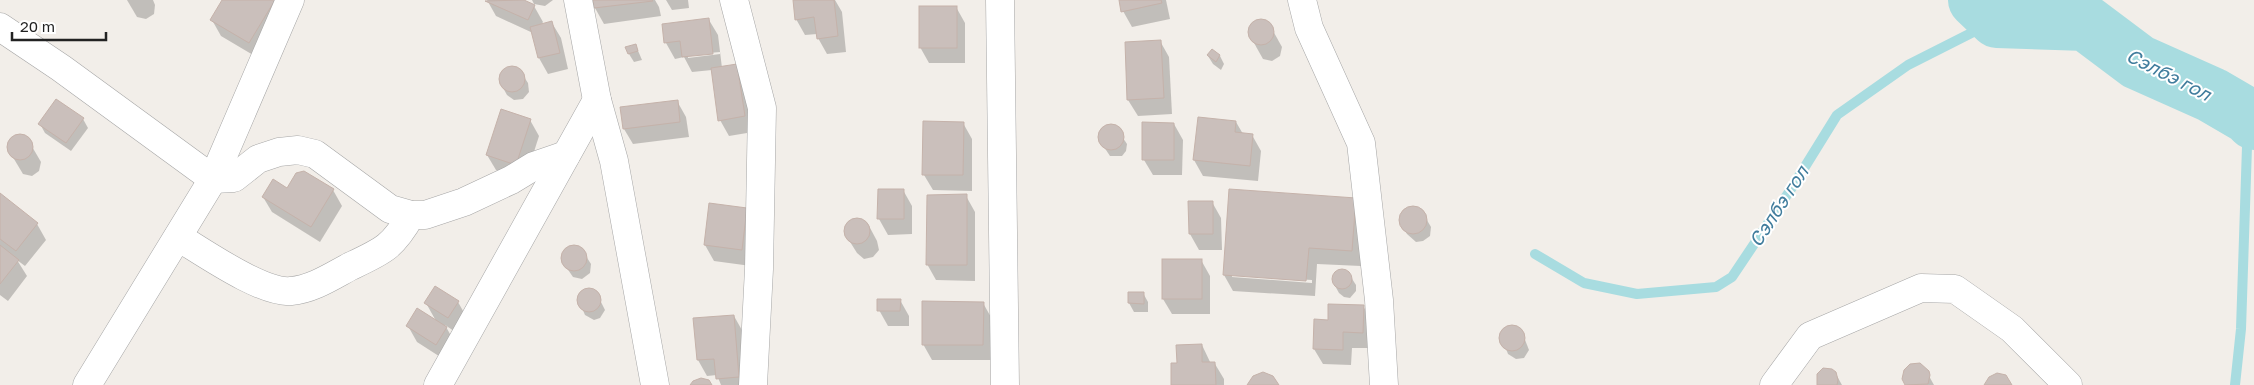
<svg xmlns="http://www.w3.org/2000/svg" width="2254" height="385" viewBox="0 0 2254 385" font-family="'Golos Text',sans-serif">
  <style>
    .shadow { fill: #0003; fill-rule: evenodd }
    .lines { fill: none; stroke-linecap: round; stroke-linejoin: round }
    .stream { stroke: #a8dce0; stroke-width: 10 }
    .river { stroke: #a8dce0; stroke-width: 56 }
    .building { fill: #cabfbb; stroke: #c5b2aa }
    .minor-casing { stroke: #a6a6a6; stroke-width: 29 }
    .minor { stroke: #fff; stroke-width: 28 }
    .labels { text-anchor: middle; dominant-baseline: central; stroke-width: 4; stroke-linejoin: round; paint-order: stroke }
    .water-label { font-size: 19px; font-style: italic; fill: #417d9d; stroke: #fff }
  </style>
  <rect width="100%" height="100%" fill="#f2eee9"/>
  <g class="shadow">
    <polygon points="153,0 155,5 154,14 146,19 137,17 127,0"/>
    <polygon points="224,0 282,0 258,58 221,36 212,20"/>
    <polygon points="487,0 521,0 534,6 543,22 541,25 552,23 561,38 568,69 548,74 539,58 533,33 496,16"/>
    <polygon points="532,0 553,0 545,6 534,4"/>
    <polygon points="594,0 655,0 659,7 661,16 604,24 595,8"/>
    <polygon points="666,0 688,0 689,8 672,10"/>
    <polygon points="801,0 835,0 842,12 846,52 827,54 818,38 817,34 805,35 796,19"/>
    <polygon points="1120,0 1166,0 1170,19 1132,27 1123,11"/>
    <polygon points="956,7 965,23 965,63 929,63 920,47"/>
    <path d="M709,20L718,35L722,68L737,66L746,81L753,132L729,136L720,120L712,70L692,72L684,57L675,59L666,43L663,26ZM720,52V54L688,58V55Z"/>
    <polygon points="1259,20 1268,22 1282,47 1280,56 1272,61 1263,59 1249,34 1251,25"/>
    <polygon points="1160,41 1169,57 1172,114 1138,116 1128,100"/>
    <polygon points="636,46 642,60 634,62 629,54"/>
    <polygon points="1208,56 1220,56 1224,64 1221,70 1213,64"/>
    <polygon points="515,68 522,74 528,83 529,92 523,99 514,100 507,95 502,86 500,76 506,69"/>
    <polygon points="677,101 686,117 689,137 633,144 624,129"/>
    <polygon points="83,119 88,128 71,151 45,133 40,124"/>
    <polygon points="530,120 539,136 525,180 496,170 487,155"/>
    <polygon points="1236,122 1243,134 1252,135 1261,151 1258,181 1203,176 1194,160"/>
    <polygon points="963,123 972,139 972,191 933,190 924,175"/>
    <polygon points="1174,124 1183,140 1182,175 1153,175 1144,160"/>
    <polygon points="1108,125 1115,126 1127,144 1126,151 1122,156 1110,156 1100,141 1101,129"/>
    <polygon points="18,136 27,138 41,162 39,171 32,176 23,174 8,149 11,141"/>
    <polygon points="288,190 333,190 342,206 320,242 272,212 263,197"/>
    <polygon points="903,190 912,206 912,234 888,235 879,219"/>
    <polygon points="0,195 37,224 46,240 25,266 17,260 27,276 8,301 0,295"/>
    <polygon points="966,196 975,212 975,281 936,280 927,264"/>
    <path d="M1355,199L1364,215L1361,266L1317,264L1315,296L1233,291L1224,275ZM1232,275L1312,280V283L1232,277Z"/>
    <polygon points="1190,202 1212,202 1221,218 1222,250 1199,250 1190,234"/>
    <polygon points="1409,208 1421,210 1431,227 1430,236 1423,241 1416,242 1407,234 1401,225 1401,217"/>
    <polygon points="747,209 751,266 714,261 705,245"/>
    <polygon points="860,219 868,224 877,241 879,250 873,257 864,259 857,253 847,237 846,228 851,221"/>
    <polygon points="571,246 580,247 591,264 590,273 582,279 573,277 562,261 564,252"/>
    <polygon points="1201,260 1210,276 1210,314 1172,314 1163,299"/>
    <polygon points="1338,271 1347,271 1356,285 1356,291 1350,298 1344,297 1339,293 1334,284 1334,275"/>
    <polygon points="588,290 597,294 605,310 600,318 594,320 585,315 578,299 582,292"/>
    <polygon points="1143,293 1148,302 1148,312 1134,312 1129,303"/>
    <polygon points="900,300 909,316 909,326 888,326 879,310"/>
    <polygon points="458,302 467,318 457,333 445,325 455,343 445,360 417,342 408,326 436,321 426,303"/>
    <polygon points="983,303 992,319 992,360 932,360 923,344"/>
    <polygon points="1363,306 1373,322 1372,348 1352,348 1351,365 1323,364 1314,349 1329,321"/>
    <polygon points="734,316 743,332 747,385 721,385 717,375 707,376 698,360"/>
    <polygon points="1515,327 1522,332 1529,350 1524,358 1516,359 1508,354 1501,336 1506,329"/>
    <polygon points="1202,345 1211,364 1215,364 1224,379 1224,385 1172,385 1178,365"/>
    <polygon points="1837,376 1842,385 1819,385"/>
    <polygon points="1929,376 1934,385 1907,385 1903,379"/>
  </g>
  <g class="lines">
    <g class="stream">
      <polyline points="1535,254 1584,283 1637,294 1716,287 1732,277 1793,186 1837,115 1908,65 1997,20"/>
      <polyline points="2235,385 2241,329 2248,116"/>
    </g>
    <polyline class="river" points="1976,0 1997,20 2086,23 2138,62 2212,95 2248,116 2254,122"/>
  </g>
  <g class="building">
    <polygon points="222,0 275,0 249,43 210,20"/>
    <polygon points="524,0 535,5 528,20 485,1"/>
    <polygon points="593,0 652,0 653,1 594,8"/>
    <polygon points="793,0 834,0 838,36 817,39 814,17 795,20"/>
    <polygon points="1119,0 1161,0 1162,3 1121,12"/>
    <rect x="919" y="6" width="38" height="42"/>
    <polygon points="709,18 713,54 682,57 680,41 664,43 662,24"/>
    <circle cx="1261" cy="32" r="13"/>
    <polygon points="552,21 560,53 538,58 530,27"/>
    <polygon points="1161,40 1164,98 1127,100 1125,42"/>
    <polygon points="636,44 638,51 628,54 625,47"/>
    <polygon points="1212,49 1220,55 1216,62 1207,55"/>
    <polygon points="737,64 745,116 718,121 711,68"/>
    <circle cx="512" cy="79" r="13"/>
    <polygon points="56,99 84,118 66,143 38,124"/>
    <polygon points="678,100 680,122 623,129 620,107"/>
    <polygon points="501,109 531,119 516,165 486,155"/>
    <polygon points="1198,117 1236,121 1235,132 1253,134 1250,166 1193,160"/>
    <polygon points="923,121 964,122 963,175 922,175"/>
    <polygon points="1142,122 1174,123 1174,160 1142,160"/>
    <circle cx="1111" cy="137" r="13"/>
    <circle cx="20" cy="147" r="13"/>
    <polygon points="304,171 334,189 311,227 262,197 273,179 287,188 296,173"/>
    <polygon points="878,189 904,189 904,219 877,219"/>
    <polygon points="1229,189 1356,198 1352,251 1309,248 1306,281 1223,275"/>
    <polygon points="0,193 38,223 16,251 0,239"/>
    <polygon points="967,194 967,265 926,265 927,195"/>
    <polygon points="1188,201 1213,201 1213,234 1189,234"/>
    <polygon points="709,203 747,208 742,250 704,245"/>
    <circle cx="1413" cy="220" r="14"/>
    <circle cx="857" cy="231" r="13"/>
    <circle cx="574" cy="258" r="13"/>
    <polygon points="0,245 19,260 0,284"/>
    <rect x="1162" y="259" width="40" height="40"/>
    <circle cx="1342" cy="279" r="10"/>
    <polygon points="435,286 459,301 448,318 424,303"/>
    <circle cx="589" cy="300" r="12"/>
    <polygon points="1128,292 1144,292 1144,304 1128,303"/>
    <polygon points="877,299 901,299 900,311 877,311"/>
    <polygon points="922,301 984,302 983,345 922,345"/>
    <polygon points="1328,304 1364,305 1363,333 1343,332 1343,350 1313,349 1314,319 1328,320"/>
    <polygon points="417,308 447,327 436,345 406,326"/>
    <polygon points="734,315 739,377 716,379 714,359 697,360 693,318"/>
    <circle cx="1512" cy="338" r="13"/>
    <polygon points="1202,344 1202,362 1215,362 1216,385 1171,385 1171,363 1177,363 1176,345"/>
    <polygon points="1920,363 1929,371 1930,375 1928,384 1905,385 1902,379 1904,370 1910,364"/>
    <polygon points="1823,368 1832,369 1836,372 1838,380 1837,385 1817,385 1817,374"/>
    <polygon points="1263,372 1273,376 1279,385 1247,385 1253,376"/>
    <polygon points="1997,373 2006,375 2012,385 1984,385 1989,377"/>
    <polygon points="701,378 709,380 712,385 690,385 693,381"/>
  </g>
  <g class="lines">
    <g class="minor-casing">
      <g id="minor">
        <polyline points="578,0 597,100 614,161 655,385"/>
        <polyline points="734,0 762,108 759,269 753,385"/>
        <polyline points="1000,0 1005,385"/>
        <polyline points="1302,0 1309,28 1361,143 1379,300 1384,385"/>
        <polyline points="0,27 61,68 213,179 234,178 258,159 279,152 298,150 315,154 390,209 411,215 425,215 464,202 511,180 534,166 566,155"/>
        <path d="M178,237C203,252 263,294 291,291C313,289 332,276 351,266C383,251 393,247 411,215"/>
        <polyline points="87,385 213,179 290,0"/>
        <polyline points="438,385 597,100"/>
        <polyline points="1774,385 1810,336 1921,288 1955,289 2012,329 2068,385"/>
      </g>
    </g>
    <use href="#minor" class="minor"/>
  </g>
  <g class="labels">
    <g class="water-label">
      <text transform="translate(2169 74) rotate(27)">Сэлбэ гол</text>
      <text transform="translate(1778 206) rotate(-57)">Сэлбэ гол</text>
    </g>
  </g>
  <path d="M12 32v8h94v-8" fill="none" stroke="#222222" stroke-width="2.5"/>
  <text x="20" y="32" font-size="15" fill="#222222" stroke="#ffffff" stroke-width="4" paint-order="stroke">20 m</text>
</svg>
